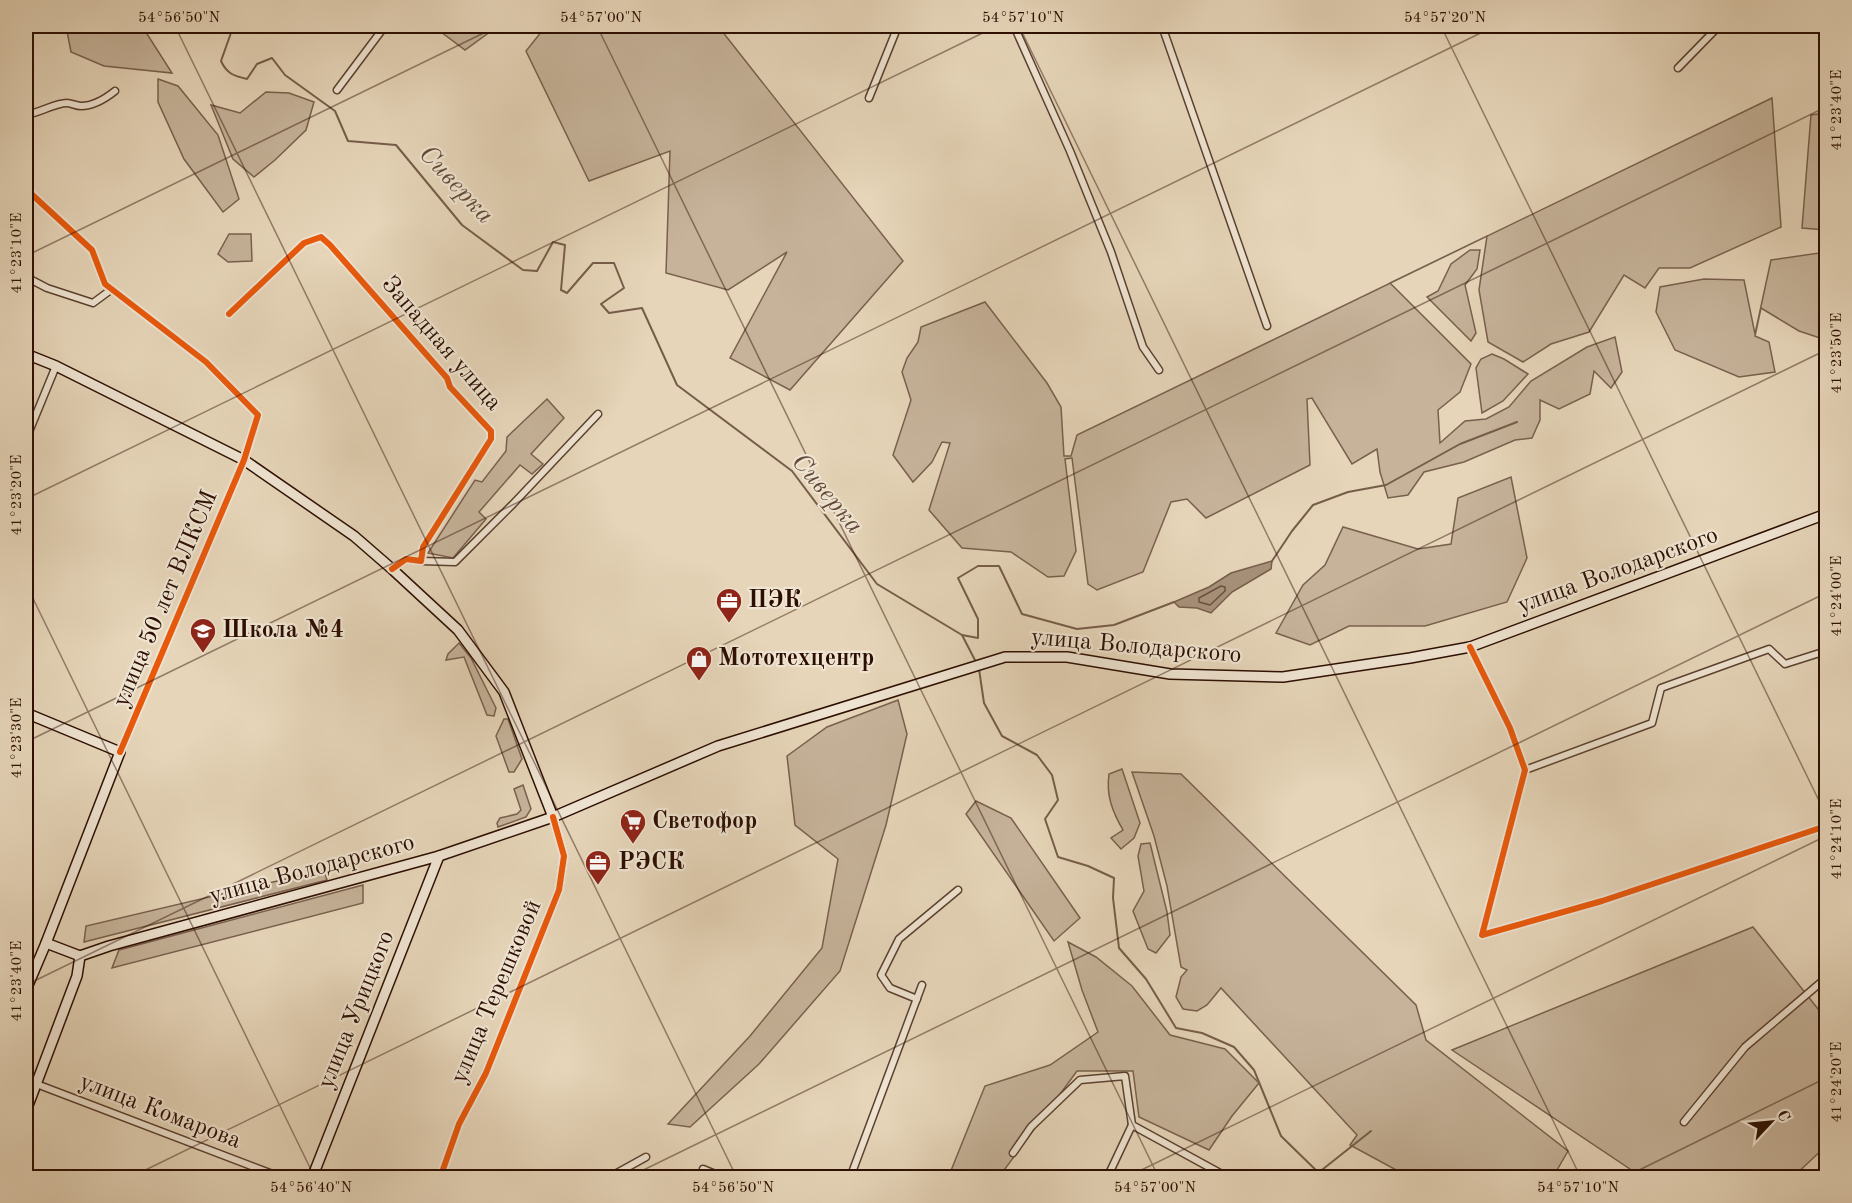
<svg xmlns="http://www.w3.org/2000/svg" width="1852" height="1203" viewBox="0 0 1852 1203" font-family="'Old Standard TT',serif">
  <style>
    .green { fill: #c6b39a; stroke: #79604e; stroke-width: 1.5 }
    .water { fill: #a7917a; stroke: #765d4a; stroke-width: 1.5 }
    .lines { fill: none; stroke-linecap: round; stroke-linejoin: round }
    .shore { stroke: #6a503e; stroke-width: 1.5 }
    .stream { stroke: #765d4a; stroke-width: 2 }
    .minor-casing { stroke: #5a402f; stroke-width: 9 }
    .secondary-casing { stroke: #2c0e01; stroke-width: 12 }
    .minor { stroke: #efe4d2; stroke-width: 6 }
    .secondary { stroke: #efe4d2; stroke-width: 9 }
    .cycleway-casing { stroke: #efe4d2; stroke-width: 10 }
    .cycleway { stroke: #e8590c; stroke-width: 6 }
    .ticks { fill: none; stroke: #2c0e01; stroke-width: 1.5; stroke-opacity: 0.45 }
    .labels { text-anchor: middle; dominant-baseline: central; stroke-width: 4.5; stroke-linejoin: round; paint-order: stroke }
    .street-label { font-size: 24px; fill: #2c0e01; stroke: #efe4d2 }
    .poi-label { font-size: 24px; font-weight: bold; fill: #2c0e01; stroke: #efe4d2; text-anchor: start }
    .water-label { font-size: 26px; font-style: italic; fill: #634937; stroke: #efe4d2 }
    .neatline { fill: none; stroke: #2c0e01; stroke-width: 2 }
    .ticks-label { font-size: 15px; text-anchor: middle; fill: #2c0e01 }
  </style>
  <rect width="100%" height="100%" fill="#e6d5b9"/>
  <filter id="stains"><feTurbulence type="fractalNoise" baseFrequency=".00333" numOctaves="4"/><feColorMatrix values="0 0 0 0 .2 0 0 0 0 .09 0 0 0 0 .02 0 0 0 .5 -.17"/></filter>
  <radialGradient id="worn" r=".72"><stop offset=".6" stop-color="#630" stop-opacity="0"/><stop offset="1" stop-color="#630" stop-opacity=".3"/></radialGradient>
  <g class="green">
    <polygon points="66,26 142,26 172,73 104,66 71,52"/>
    <polygon points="443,26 498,26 465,50 441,32"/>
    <polygon points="546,26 718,26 903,261 790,390 730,358 787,252 728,290 666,273 670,151 589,181 526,51"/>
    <polygon points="158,79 178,86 218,135 239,199 223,212 184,159 158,102"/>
    <polygon points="266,92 289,93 314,102 306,130 275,160 254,177 233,159 211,105 240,113"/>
    <polygon points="1772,98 1781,227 1690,268 1659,268 1645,288 1624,275 1589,332 1551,344 1523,362 1488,342 1479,290 1487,236 1390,283 1471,364 1460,392 1438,410 1440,443 1465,421 1486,419 1509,407 1531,381 1587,347 1615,337 1622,372 1611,388 1594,371 1590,394 1559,409 1540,400 1540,420 1532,438 1515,440 1464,462 1424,472 1408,495 1388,498 1380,472 1377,449 1352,464 1312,398 1307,399 1310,465 1206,518 1187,499 1171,502 1143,572 1097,590 1088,584 1072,458 1065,459 1076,551 1064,576 1048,577 1011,552 962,548 929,510 950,443 942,442 932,462 913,482 893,455 911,400 902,372 907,358 918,342 921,327 985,302 1047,383 1061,407 1064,456 1071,456 1077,435"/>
    <polygon points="1826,113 1826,230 1802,228 1811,115"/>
    <polygon points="229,234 251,234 252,261 228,262 218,254"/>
    <polygon points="1470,250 1480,250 1477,269 1465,285 1476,333 1471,341 1427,297 1438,291 1451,264"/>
    <polygon points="1826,252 1826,340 1799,331 1761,308 1755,336 1769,342 1775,372 1739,377 1675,350 1656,312 1660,287 1704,279 1744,280 1755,334 1771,260"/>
    <polygon points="1492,354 1504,359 1528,374 1503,401 1482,413 1476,368 1481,359"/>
    <polygon points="547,399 564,418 531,454 543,464 532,474 520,465 479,512 486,519 453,558 428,553 475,480 482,482 506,451 507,437"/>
    <polygon points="1511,477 1527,558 1507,602 1425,626 1349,626 1310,645 1276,633 1303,585 1325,565 1343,527 1418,549 1451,544 1458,498"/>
    <polygon points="459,643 471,658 496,708 494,716 487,715 464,657 446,660 448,654"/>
    <polygon points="898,700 907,734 886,825 840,971 759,1064 690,1127 668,1124 750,1036 822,948 838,859 795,825 787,756 827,727"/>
    <polygon points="504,719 508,719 522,759 514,772 509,772 496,736"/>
    <path d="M1122,769L1140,823L1134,838L1121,849L1111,838L1123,830C1112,811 1106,795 1109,774Z"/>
    <polygon points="1132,772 1181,774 1416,1005 1426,1040 1568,1151 1553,1177 1409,1177 1350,1145 1357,1135 1221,988 1207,1005 1197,1011 1183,1009 1176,997 1181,977 1187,970 1181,967 1167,886 1154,836"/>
    <polygon points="523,785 531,809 526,817 498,827 497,823 500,818 517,814 521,810 514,789"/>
    <polygon points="976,801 1011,818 1080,918 1054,941 966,814"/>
    <polygon points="1150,843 1167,912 1170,935 1156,953 1148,949 1133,911 1144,891 1138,856 1141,844"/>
    <polygon points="324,870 327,880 84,942 86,926"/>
    <polygon points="363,885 363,903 112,968 119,950"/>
    <polygon points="1753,927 1826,1019 1826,1146 1793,1177 1642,1177 1452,1050"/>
    <polygon points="1068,942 1096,957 1132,986 1170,1035 1225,1049 1259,1083 1232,1116 1209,1150 1139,1117 1133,1071 1077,1071 999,1177 948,1178 985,1086 1050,1065 1098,1032 1082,990"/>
  </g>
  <polygon class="water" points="1272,561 1271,569 1232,592 1211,613 1197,608 1179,607 1174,602 1209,587 1231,573"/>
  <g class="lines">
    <polygon class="shore" points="1221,586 1225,587 1225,591 1210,605 1199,602 1199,598"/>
    <g class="stream">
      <path d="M232,26V30L221,61C227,74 234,76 247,79L257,64L272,58L285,75L335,111L348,141L396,145L462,225L523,270L537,271L553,242L565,245L561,290L567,293L593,263H614L624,288L601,304L609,313L642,308L677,385L792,471L877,584L962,635L977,664"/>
      <polyline points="1272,561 1292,531 1313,505 1348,492 1386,485 1460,444 1517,422"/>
      <polyline points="962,635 978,638 978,619 958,578 978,566 999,566 1022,614 1077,629 1114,625 1174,602"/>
      <polyline points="979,669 984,703 1002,736 1037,755 1052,775 1058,800 1045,819 1058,857 1088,866 1114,878 1113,898 1119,948 1146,979 1176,1028 1202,1033 1234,1047 1254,1070 1281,1136 1324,1178"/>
      <polyline points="1318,1173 1371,1131"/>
    </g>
    <g class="minor-casing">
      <g id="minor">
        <polyline points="1014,26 1070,151 1111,252 1143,347 1159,370"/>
        <polyline points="1162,26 1267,326"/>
        <polyline points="1678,68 1719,26"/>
        <polyline points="337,90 385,26"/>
        <polyline points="869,98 898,26"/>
        <path d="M26,115C39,113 55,103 67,103C71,103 76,106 81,106C94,106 105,99 115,91"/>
        <polyline points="26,189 92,250 105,284 206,362 258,415 244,460 120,752"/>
        <polyline points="26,277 47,288 93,303 112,289"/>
        <polyline points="229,314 304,243 321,237 330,245 447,378 450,387 491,431 491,439 423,547 421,561 406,559 392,569"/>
        <polyline points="26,439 56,366"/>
        <polyline points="421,561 455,562 513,504 598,414"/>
        <polyline points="1470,647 1510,728 1525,770 1482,935 1602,901 1826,826"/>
        <polyline points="1525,770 1652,723 1661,688 1769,649 1785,664 1826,651"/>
        <polyline points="917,999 890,988 881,975 899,939 958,890"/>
        <polyline points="26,1080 283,1178"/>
        <polyline points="1684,1122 1745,1047 1826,978"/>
        <polyline points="1132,1125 1229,1178"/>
        <polyline points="1013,1153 1031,1127 1080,1080 1125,1076 1132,1125"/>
        <polyline points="703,1169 725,1178"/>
        <polyline points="440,1178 459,1124 486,1073 559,890 564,856 553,817"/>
        <polyline points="608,1178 646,1157"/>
        <polyline points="850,1178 922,985"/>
        <polyline points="1107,1178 1132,1125"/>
      </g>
    </g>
    <g class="secondary-casing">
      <g id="secondary">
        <polyline points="26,354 56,366 244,460 354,536 392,569 458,630 504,692 553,817"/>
        <polyline points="26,713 120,752 46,943 26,990"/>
        <polyline points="46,943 80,956"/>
        <polyline points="80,956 109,946 439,856 553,817 718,746 1005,657 1067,657 1170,674 1283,677 1410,658 1470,647 1826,514"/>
        <polyline points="26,1111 77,976 80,956"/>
        <polyline points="312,1178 439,856"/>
      </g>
    </g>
    <use href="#minor" class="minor"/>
    <use href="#secondary" class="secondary"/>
    <g class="cycleway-casing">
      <g id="cycleway">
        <polyline points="26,189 92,250 105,284 206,362 258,415 244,460 120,752"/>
        <polyline points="229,314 304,243 321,237 330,245 447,378 450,387 491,431 491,439 423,547 421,561 406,559 392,569"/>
        <polyline points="1470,647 1510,728 1525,770 1482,935 1602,901 1826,826"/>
        <polyline points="440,1178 459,1124 486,1073 559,890 564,856 553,817"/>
      </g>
    </g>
    <use href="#cycleway" class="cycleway"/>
  </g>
  <path class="ticks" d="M175,26L737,1178M597,26L1159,1178M1019,26L1581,1178M1441,26L1826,815M26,256L498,26M26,499L997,26M26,584L315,1178M26,742L1495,26M26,985L1826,107M129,1178L1826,350M627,1178L1826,593M1125,1178L1826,836M1623,1178L1826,1078"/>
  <defs>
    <g id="office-pin" transform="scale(1.35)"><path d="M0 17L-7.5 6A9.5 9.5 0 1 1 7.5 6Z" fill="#8f2418" stroke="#efe4d2"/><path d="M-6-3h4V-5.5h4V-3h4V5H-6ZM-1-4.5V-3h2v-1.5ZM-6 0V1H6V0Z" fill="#fff"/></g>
    <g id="school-pin" transform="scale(1.35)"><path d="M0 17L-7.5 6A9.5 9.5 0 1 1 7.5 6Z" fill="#8f2418" stroke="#efe4d2"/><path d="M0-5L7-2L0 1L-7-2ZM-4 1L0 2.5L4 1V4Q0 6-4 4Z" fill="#fff"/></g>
    <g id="shop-pin" transform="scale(1.35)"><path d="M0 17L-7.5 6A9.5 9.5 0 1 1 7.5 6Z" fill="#8f2418" stroke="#efe4d2"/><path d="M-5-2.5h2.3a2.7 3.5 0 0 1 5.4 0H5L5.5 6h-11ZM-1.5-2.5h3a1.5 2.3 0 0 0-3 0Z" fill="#fff"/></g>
    <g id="supermarket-pin" transform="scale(1.35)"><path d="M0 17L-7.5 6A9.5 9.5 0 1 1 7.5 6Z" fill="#8f2418" stroke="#efe4d2"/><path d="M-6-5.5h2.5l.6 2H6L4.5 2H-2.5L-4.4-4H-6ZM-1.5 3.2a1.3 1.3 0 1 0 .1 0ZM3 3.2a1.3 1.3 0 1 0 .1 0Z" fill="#fff"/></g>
  </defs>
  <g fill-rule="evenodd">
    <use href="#office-pin" x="729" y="601"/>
    <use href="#school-pin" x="203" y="631"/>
    <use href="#shop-pin" x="699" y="659"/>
    <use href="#supermarket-pin" x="633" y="822"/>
    <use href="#office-pin" x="598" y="863"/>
  </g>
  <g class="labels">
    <g class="street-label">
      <text transform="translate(441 344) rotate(49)">Западная улица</text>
      <text transform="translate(1618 571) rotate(-20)">улица Володарского</text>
      <text transform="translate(166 599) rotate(-67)">улица 50 лет ВЛКСМ</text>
      <text transform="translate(1136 647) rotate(5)">улица Володарского</text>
      <text transform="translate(312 870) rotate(-15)">улица Володарского</text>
      <text transform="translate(497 992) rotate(-67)">улица Терешковой</text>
      <text transform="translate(357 1010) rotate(-68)">улица Урицкого</text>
      <text transform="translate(160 1112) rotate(21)">улица Комарова</text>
    </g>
    <g class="poi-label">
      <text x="748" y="601">ПЭК</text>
      <text x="222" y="631">Школа №4</text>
      <text x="718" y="659">Мототехцентр</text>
      <text x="652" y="822">Светофор</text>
      <text x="618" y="863">РЭСК</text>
    </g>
    <g class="water-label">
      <text transform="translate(456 185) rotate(47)">Сиверка</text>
      <text transform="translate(827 494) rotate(50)">Сиверка</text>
    </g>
  </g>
  <rect width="1852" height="1203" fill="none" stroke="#e6d5b9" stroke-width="66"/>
  <g transform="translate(1771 1122) rotate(64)" stroke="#efe4d2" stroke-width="4.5" paint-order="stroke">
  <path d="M0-4.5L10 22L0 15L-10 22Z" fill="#2c0e01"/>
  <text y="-9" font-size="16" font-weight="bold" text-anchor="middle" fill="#2c0e01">С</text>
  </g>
  <rect x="33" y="33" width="1786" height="1137" class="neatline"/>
  <g class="ticks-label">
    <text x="179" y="22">54°56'50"N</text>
    <text x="601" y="22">54°57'00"N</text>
    <text x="1023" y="22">54°57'10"N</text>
    <text x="1445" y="22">54°57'20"N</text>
    <text transform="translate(1836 110) rotate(-90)" y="5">41°23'40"E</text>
    <text transform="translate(16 253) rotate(-90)" y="5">41°23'10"E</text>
    <text transform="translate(1836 353) rotate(-90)" y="5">41°23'50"E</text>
    <text transform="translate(16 495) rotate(-90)" y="5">41°23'20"E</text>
    <text transform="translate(1836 596) rotate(-90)" y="5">41°24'00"E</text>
    <text transform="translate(16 738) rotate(-90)" y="5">41°23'30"E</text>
    <text transform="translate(1836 839) rotate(-90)" y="5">41°24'10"E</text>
    <text transform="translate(16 981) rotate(-90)" y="5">41°23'40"E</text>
    <text transform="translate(1836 1082) rotate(-90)" y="5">41°24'20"E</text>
    <text x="311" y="1192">54°56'40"N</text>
    <text x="733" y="1192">54°56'50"N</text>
    <text x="1155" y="1192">54°57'00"N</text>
    <text x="1578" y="1192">54°57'10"N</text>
  </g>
  <rect width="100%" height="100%" filter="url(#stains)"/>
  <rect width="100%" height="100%" fill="url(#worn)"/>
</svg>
